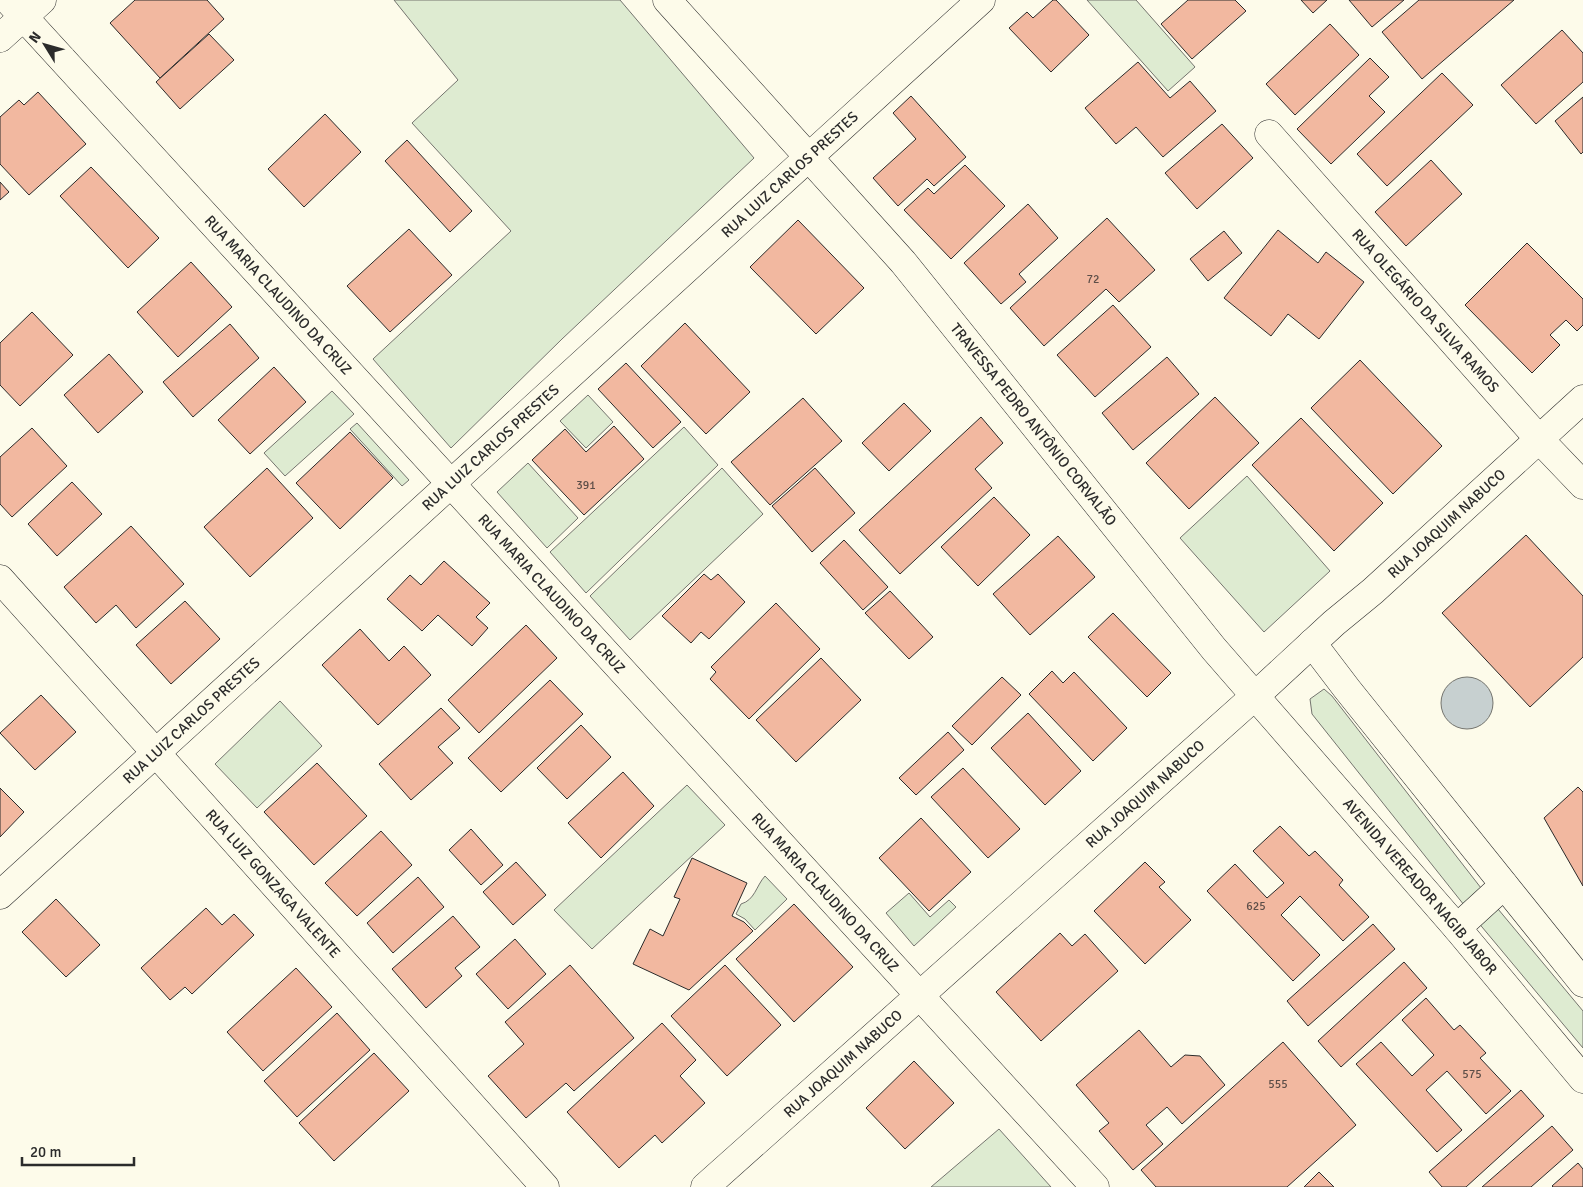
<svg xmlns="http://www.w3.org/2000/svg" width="1583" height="1187" viewBox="0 0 1583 1187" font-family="Signika,sans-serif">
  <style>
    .green { fill: #deebd1; stroke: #74746e }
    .water { fill: #c7d0d0; stroke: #74746e }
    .building { fill: #f2b8a0; stroke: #2b2b2b }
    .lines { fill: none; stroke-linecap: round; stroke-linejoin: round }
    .minor-casing { stroke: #2b2b2b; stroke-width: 29 }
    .major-casing { stroke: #2b2b2b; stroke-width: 29 }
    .minor { stroke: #fdfbea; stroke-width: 28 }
    .major { stroke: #fdfbea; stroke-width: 28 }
    .labels { text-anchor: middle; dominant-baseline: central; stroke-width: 4; stroke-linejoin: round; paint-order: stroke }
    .number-label { font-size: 12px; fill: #5d4e48 }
    .street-label { font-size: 15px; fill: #2b2b2b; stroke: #fdfbea }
  </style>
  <rect width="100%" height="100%" fill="#fdfbea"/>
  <g class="green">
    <polygon points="394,0 620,0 754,158 562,339 451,448 373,359 511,231 412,123 458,80"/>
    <polygon points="1087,0 1136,0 1195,67 1168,91"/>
    <polygon points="332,391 354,414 285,476 264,453"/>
    <polygon points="588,395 613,422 586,448 560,421"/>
    <polygon points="357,423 409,480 402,486 350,429"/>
    <polygon points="684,427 718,465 586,593 550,552"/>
    <polygon points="528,463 578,518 547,548 497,492"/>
    <polygon points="722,468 763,514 630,640 590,596"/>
    <polygon points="1247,476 1330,571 1264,632 1180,538"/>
    <polygon points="1324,689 1332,696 1488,897 1583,1011 1583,1048 1472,915 1312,714 1310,699"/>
    <polygon points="280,701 322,746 257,808 215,764"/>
    <polygon points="687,785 725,825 592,949 554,910"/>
    <path d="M765,876L787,899L755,930L745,919L736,914L741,904C755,900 756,886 765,876Z"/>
    <polygon points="909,893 930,917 949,900 956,907 914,946 886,913"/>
    <polygon points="999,1129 1051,1187 931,1187"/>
  </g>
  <circle class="water" cx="1467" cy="703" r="26"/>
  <g class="building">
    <polygon points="135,0 207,0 224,19 160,78 110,23"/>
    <polygon points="1053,0 1056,0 1089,35 1051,72 1009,28 1027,12 1033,18"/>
    <polygon points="1188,0 1235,0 1246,11 1192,59 1161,24"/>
    <polygon points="1301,0 1327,0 1313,13"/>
    <polygon points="1349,0 1404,0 1372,27"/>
    <polygon points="1419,0 1514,0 1422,79 1382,32"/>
    <polygon points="1330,24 1359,55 1295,115 1266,84"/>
    <polygon points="1562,30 1583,53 1583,82 1536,124 1501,85"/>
    <polygon points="209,34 234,60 180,109 156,82"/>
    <polygon points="1370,58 1389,77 1369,96 1385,112 1331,164 1297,129"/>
    <polygon points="1138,62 1170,98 1190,81 1216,111 1163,157 1136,127 1116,144 1085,108"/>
    <polygon points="1442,73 1473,105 1387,186 1357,154"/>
    <polygon points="38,92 86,144 29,195 0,164 0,117 19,100 24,105"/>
    <polygon points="911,96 966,157 934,186 927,179 898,206 873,178 916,139 893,113"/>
    <polygon points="1583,97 1583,152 1581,154 1555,121"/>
    <polygon points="325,114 361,152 304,207 268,169"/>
    <polygon points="1222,124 1253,158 1197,209 1165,173"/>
    <polygon points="407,140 472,211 450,232 385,161"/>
    <polygon points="1431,160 1462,194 1406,246 1375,212"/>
    <polygon points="965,165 1005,206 951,259 904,210 928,188 934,194"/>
    <polygon points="91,167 159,238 128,268 60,196"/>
    <polygon points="0,182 9,192 0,200"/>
    <polygon points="1028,204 1058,238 1019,274 1026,282 1001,304 964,263"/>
    <polygon points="1107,218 1155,270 1119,302 1106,289 1044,346 1010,308"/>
    <polygon points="798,220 864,288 816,334 750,267"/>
    <polygon points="409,229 452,275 390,332 347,286"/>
    <polygon points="1278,230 1318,263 1326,252 1364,282 1319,339 1288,314 1271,336 1224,298"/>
    <polygon points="1224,231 1242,253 1208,281 1190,259"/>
    <polygon points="1527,243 1583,299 1583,325 1577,331 1566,320 1550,335 1560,345 1532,373 1465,305"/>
    <polygon points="191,262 232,307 178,357 137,312"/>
    <polygon points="1113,305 1151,347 1095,397 1057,355"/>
    <polygon points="32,312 73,355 20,406 0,385 0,343"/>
    <polygon points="685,323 750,392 706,434 641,366"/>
    <polygon points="230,324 259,358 193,417 163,382"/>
    <polygon points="109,354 143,392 98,433 64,395"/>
    <polygon points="1167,357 1199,394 1133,450 1102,413"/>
    <polygon points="1360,360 1442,446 1393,494 1311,408"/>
    <polygon points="626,363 681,422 653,448 598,389"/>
    <polygon points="274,367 306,402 250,454 218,420"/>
    <polygon points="1215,397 1259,443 1189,509 1146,463"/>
    <polygon points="803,398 842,441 770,505 731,462"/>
    <polygon points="904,403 931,431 889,471 862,443"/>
    <polygon points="981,417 1003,443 975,469 992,488 900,574 859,530"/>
    <polygon points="1301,418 1383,503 1334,551 1252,465"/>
    <polygon points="614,426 644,459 584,515 532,460 565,429 586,452"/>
    <polygon points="32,428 67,466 12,517 0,504 0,457"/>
    <polygon points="350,432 393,478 340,529 296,483"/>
    <polygon points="267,468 313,518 250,577 204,527"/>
    <polygon points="815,468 855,513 812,552 772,506"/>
    <polygon points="72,482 102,514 57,556 28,524"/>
    <polygon points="994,497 1030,535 978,586 941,547"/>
    <polygon points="131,526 184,584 136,628 116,605 96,623 64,587"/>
    <polygon points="1526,535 1583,596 1583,657 1530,707 1442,613"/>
    <polygon points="1058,536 1095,577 1030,635 993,594"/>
    <polygon points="844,540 888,587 863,610 820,563"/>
    <polygon points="444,561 490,603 476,617 488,628 472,646 438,615 422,631 387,599 410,575 421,585"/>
    <polygon points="704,574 711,580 718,574 745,602 709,639 701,632 691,643 662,616"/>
    <polygon points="890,591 933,637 909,659 865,613"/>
    <polygon points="185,601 220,639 171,684 136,645"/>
    <polygon points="776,603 820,649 749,719 710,679 716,672 711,667"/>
    <polygon points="1113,613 1171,673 1147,697 1088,637"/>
    <polygon points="526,625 557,658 479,733 448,700"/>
    <polygon points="360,629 389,661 404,646 431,675 378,725 322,665"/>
    <polygon points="821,658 861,700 796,762 756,720"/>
    <polygon points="1052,671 1063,683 1074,672 1127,728 1093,761 1029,694"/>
    <polygon points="1002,677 1021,695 972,745 952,726"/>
    <polygon points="550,680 583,714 501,792 468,758"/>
    <polygon points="41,695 76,732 35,770 0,733"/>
    <polygon points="441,708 460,728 438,747 453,763 411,800 379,764"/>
    <polygon points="1028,713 1081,771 1045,805 991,748"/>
    <polygon points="581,725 611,757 567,799 537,768"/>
    <polygon points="948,732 964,750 916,795 899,778"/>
    <polygon points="317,763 367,816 314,865 264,812"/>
    <polygon points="963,768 1020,829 988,858 931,797"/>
    <polygon points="623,772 654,806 601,858 568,823"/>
    <polygon points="1578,787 1583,792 1583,886 1544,818"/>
    <polygon points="0,788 24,812 0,837"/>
    <polygon points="921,818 971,872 929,911 879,858"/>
    <polygon points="1280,826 1309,856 1315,851 1343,880 1339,885 1369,917 1343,941 1300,896 1281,915 1320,955 1293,981 1207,891 1235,864 1267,898 1284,883 1253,851"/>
    <polygon points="471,829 503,865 481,885 449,850"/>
    <polygon points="381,831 412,865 357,916 325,883"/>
    <polygon points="692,858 747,883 732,916 744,922 753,931 689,990 633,964 650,929 663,936 680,899 674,897"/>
    <polygon points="516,862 546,895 513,925 483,892"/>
    <polygon points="1145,862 1165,882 1159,887 1191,920 1145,964 1094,911"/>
    <polygon points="418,877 444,907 393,953 367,923"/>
    <polygon points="56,899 100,945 66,977 22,932"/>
    <polygon points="794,904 853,967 794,1022 736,959"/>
    <polygon points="206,908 222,925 234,914 254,935 192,994 185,987 170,1000 141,968"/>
    <polygon points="453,916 480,947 455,968 462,976 426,1008 392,969"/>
    <polygon points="1373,924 1395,949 1308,1026 1287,1001"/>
    <polygon points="1060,933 1072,946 1085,934 1118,971 1041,1041 996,992"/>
    <polygon points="515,939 546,974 508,1009 476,974"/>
    <polygon points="1404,962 1427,988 1341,1067 1318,1041"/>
    <polygon points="570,965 634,1038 574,1091 566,1083 526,1118 488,1076 524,1044 505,1022"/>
    <polygon points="725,965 781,1025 727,1076 671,1016"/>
    <polygon points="296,968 332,1007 263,1071 227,1032"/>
    <polygon points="1426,998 1454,1030 1460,1025 1486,1053 1480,1058 1511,1091 1486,1114 1447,1071 1426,1090 1462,1130 1437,1152 1356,1064 1381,1042 1412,1076 1434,1055 1402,1020"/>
    <polygon points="337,1013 370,1050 297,1117 264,1081"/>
    <polygon points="662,1023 696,1060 680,1076 705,1103 662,1143 655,1135 619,1168 567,1112"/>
    <polygon points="1139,1030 1171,1067 1185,1055 1200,1056 1225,1085 1182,1124 1167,1107 1146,1125 1163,1144 1133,1170 1099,1131 1109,1123 1076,1085"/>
    <polygon points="1283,1042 1356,1125 1287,1187 1156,1187 1141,1170"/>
    <polygon points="374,1053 409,1091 334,1161 299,1123"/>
    <polygon points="914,1061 954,1103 905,1149 866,1108"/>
    <polygon points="1521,1090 1544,1116 1466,1187 1442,1187 1429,1172"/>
    <polygon points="1552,1126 1573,1150 1531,1187 1482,1187"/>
    <polygon points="1578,1163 1583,1169 1583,1187 1553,1187 1552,1186"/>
    <polygon points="1319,1172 1334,1187 1304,1187"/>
  </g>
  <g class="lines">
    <g class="minor-casing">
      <g id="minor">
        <path id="s1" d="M8,0L1095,1187"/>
        <path id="s2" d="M667,0L903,262L1214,649L1255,696"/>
        <path id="s3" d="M1269,134L1539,439L1583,485"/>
        <path id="s4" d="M0,579L545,1187"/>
        <path id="s5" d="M0,895L981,0"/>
      </g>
    </g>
    <g class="major-casing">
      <g id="major">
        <polyline points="0,38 42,0"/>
        <polyline points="1312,643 1347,689 1583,983"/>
        <path id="s6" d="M1255,696L1457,928L1583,1079"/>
        <polyline points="1457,928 1504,885"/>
        <path id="s7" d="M705,1187L1255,696L1334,623L1373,591L1583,399"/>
      </g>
    </g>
    <use href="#minor" class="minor"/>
    <use href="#major" class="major"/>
  </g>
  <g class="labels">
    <g class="number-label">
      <text x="1093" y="279">72</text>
      <text x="586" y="485">391</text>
      <text x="1256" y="906">625</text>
      <text x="1472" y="1074">575</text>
      <text x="1278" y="1084">555</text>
    </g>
    <g class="street-label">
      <text stroke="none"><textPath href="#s5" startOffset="1069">RUA LUIZ CARLOS PRESTES</textPath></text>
      <text stroke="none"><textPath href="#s1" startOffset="400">RUA MARIA CLAUDINO DA CRUZ</textPath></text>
      <text stroke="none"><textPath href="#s3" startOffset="236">RUA OLEGÁRIO DA SILVA RAMOS</textPath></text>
      <text stroke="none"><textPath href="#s2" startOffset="561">TRAVESSA PEDRO ANTÔNIO CORVALÃO</textPath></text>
      <text stroke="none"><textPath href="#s5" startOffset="664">RUA LUIZ CARLOS PRESTES</textPath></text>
      <text stroke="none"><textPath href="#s7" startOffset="995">RUA JOAQUIM NABUCO</textPath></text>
      <text stroke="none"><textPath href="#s1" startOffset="805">RUA MARIA CLAUDINO DA CRUZ</textPath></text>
      <text stroke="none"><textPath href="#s5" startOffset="259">RUA LUIZ CARLOS PRESTES</textPath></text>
      <text stroke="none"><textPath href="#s7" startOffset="590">RUA JOAQUIM NABUCO</textPath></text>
      <text stroke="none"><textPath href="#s4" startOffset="409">RUA LUIZ GONZAGA VALENTE</textPath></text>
      <text stroke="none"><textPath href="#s6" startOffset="252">AVENIDA VEREADOR NAGIB JABOR</textPath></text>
      <text stroke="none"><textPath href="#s1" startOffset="1210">RUA MARIA CLAUDINO DA CRUZ</textPath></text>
      <text stroke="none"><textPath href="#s7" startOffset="185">RUA JOAQUIM NABUCO</textPath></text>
    </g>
  </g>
  <g transform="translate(45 45) rotate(307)" stroke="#fdfbea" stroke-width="4" paint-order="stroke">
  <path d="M0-4L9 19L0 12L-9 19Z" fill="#2b2b2b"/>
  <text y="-8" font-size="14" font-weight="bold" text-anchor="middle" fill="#2b2b2b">N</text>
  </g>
  <path d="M22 1157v8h112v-8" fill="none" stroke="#2b2b2b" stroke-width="2.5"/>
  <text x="30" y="1157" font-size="15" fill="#2b2b2b" stroke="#fdfbea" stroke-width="4" paint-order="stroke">20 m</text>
</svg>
